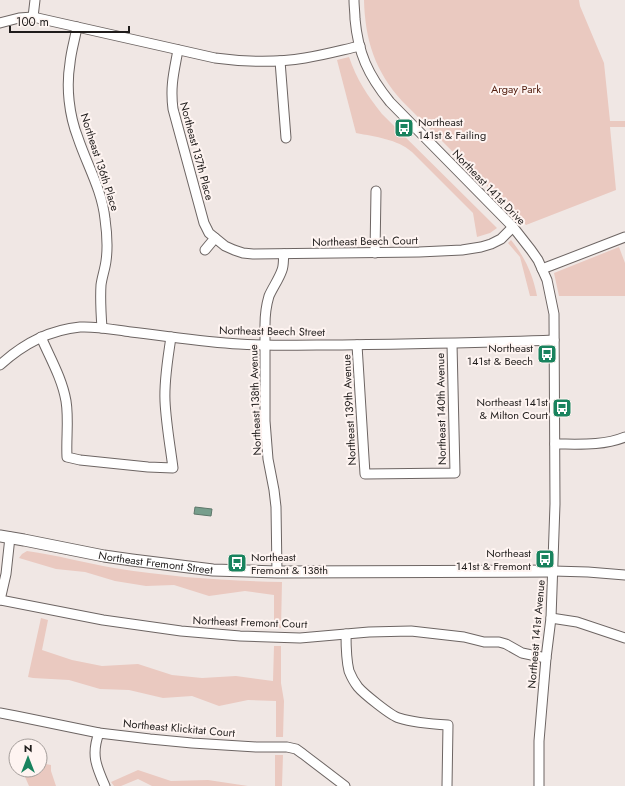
<svg xmlns="http://www.w3.org/2000/svg" width="625" height="786" viewBox="0 0 625 786" font-family="Jost,sans-serif">
  <style>
    .green { fill: #eac9c0 }
    .water { fill: #779e8c; stroke: #5d776a }
    .lines { fill: none; stroke-linecap: round; stroke-linejoin: round }
    .minor-casing { stroke: #6d6563; stroke-width: 11 }
    .tertiary-casing { stroke: #6d6563; stroke-width: 13 }
    .minor { stroke: #fff; stroke-width: 9 }
    .tertiary { stroke: #fff; stroke-width: 11 }
    .labels { text-anchor: middle; dominant-baseline: central; stroke-width: 4; stroke-linejoin: round; paint-order: stroke }
    .park-label { font-size: 11px; fill: #552113; stroke: #fef4f1 }
    .poi-label { font-size: 11px; fill: #1f1c1b; stroke: #fef4f1; text-anchor: end }
    .street-label { font-size: 11px; fill: #1f1c1b; stroke: #fef4f1 }
  </style>
  <rect width="100%" height="100%" fill="#f0e7e4"/>
  <g class="green">
    <path d="M364,0H579L580,6L604,63L610,121H625V127H610L616,190L526,225L402,101C375,71 365,40 364,0Z"/>
    <path d="M349,57C357,80 367,95 382,114L497,228L490,233L477,237L473,213L412,152C397,139 376,137 356,133L337,60Z"/>
    <path d="M511,240C525,257 533,275 537,296H530L520,257L508,243Z"/>
    <polygon points="619,247 625,263 625,296 559,296 554,273"/>
    <path d="M27,551C57,555 85,563 114,568C170,577 226,581 282,582L281,628H274V595L245,591L209,596L174,585L146,586L115,581L85,572L56,569L19,558L22,554Z"/>
    <polygon points="41,618 48,620 42,650 72,660 102,666 138,664 172,675 202,678 236,676 273,681 274,646 281,646 281,683 284,701 283,737 276,737 276,701 248,700 219,706 192,696 163,698 129,690 100,689 69,680 33,678 28,677"/>
    <polygon points="275,755 283,755 282,786 275,786"/>
    <polygon points="40,763 51,765 51,771 56,786 29,786 22,770 40,770"/>
    <polygon points="138,770 171,781 208,780 248,786 152,786 138,779 121,786 114,786 111,782"/>
  </g>
  <polygon class="water" points="195,507 212,509 211,516 194,514"/>
  <g class="lines">
    <g class="minor-casing">
      <g id="minor">
        <path d="M354,0C354,6 355,13 355,19C358,53 368,75 390,102L513,227L531,250L538,260L547,280L554,314L555,504L551,618L546,658L539,741V786"/>
        <polyline points="33,17 35,0"/>
        <path d="M0,23L19,18L33,17L215,58C245,62 275,63 305,58C324,55 342,50 360,46"/>
        <path d="M77,27C75,39 71,51 70,63C66,87 69,115 78,138C87,165 102,190 105,219C107,233 108,247 106,261C105,269 102,277 101,285C100,300 101,314 102,328"/>
        <path d="M178,50C174,72 170,86 173,109L204,223L209,233L225,246L234,250L243,253L253,254L419,252L462,250L481,247L491,244L501,239L513,227"/>
        <polyline points="280,61 286,138"/>
        <polyline points="205,250 215,238"/>
        <polyline points="375,253 376,191"/>
        <polyline points="542,269 625,237"/>
        <path d="M41,337C50,358 62,378 66,401C69,419 66,438 67,457L80,460L148,467L173,468C170,445 166,423 165,401C164,379 168,358 171,337"/>
        <polyline points="357,345 365,474 455,473 452,344"/>
        <path d="M0,365C23,344 49,330 80,327C97,326 115,330 131,332C167,336 203,342 239,344C274,346 308,345 342,345C413,344 483,343 554,340"/>
        <path d="M555,444C578,444 603,446 625,437"/>
        <polyline points="553,571 588,572 625,575"/>
        <path d="M277,572L276,507L274,490L268,459L265,421V325C265,315 266,306 269,296C273,287 279,279 282,270C284,265 283,259 284,254"/>
        <polyline points="0,600 103,620 181,631 240,636 300,638 369,632 411,631 464,637 484,642 499,642 506,644 522,653 546,658"/>
        <polyline points="0,600 6,574 10,537"/>
        <polyline points="551,618 577,622 625,638"/>
        <path d="M346,634C346,646 346,659 349,671C351,676 354,682 358,687C363,693 391,716 399,718C415,723 431,724 448,725L447,786"/>
        <polyline points="0,713 16,716 99,733 150,739 192,743 256,747 287,747 296,749 303,754 345,786"/>
        <path d="M99,733C91,754 96,766 105,786"/>
      </g>
    </g>
    <g class="tertiary-casing">
      <g id="tertiary">
        <path id="s1" d="M0,536L24,540L104,556L132,560L213,570L277,572L553,571"/>
      </g>
    </g>
    <use href="#minor" class="minor"/>
    <use href="#tertiary" class="tertiary"/>
  </g>
  <defs>
    <g id="bus-square" transform="scale(1)"><rect x="-9" y="-9" width="18" height="18" rx="4" fill="#19835e" stroke="#fef4f1"/><path d="M-5-6H5V4H4V6H2V4H-2V6H-4V4H-5ZM-3.5-4V0h7V-4ZM-3.5 1.2v1.5H-2V1.2ZM2 1.2v1.5H3.5V1.2Z" fill="#fff"/></g>
  </defs>
  <g fill-rule="evenodd">
    <use href="#bus-square" x="404" y="128"/>
    <use href="#bus-square" x="547" y="354"/>
    <use href="#bus-square" x="562" y="408"/>
    <use href="#bus-square" x="545" y="559"/>
    <use href="#bus-square" x="237" y="563"/>
  </g>
  <g class="labels">
    <g class="park-label">
      <text x="516" y="89">Argay Park</text>
    </g>
    <g class="poi-label">
      <text x="418" y="122" text-anchor="start">Northeast<tspan x="418" dy="13">141st &amp; Failing</tspan></text>
      <text x="533" y="348">Northeast<tspan x="533" dy="13">141st &amp; Beech</tspan></text>
      <text x="548" y="402">Northeast 141st<tspan x="548" dy="13">&amp; Milton Court</tspan></text>
      <text x="531" y="553">Northeast<tspan x="531" dy="13">141st &amp; Fremont</tspan></text>
      <text x="251" y="557" text-anchor="start">Northeast<tspan x="251" dy="13">Fremont &amp; 138th</tspan></text>
    </g>
    <g class="street-label">
      <text transform="translate(197 151) rotate(75)">Northeast 137th Place</text>
      <text transform="translate(100 162) rotate(72)">Northeast 136th Place</text>
      <text transform="translate(489 187) rotate(46)">Northeast 141st Drive</text>
      <text transform="translate(365 241) rotate(-1)">Northeast Beech Court</text>
      <text transform="translate(272 331) rotate(1)">Northeast Beech Street</text>
      <text transform="translate(255 400) rotate(-92)">Northeast 138th Avenue</text>
      <text transform="translate(441 409) rotate(-91)">Northeast 140th Avenue</text>
      <text transform="translate(349 410) rotate(-93)">Northeast 139th Avenue</text>
      <text stroke="none"><textPath href="#s1" startOffset="158">Northeast Fremont Street</textPath></text>
      <text transform="translate(250 622) rotate(2)">Northeast Fremont Court</text>
      <text transform="translate(536 634) rotate(-85)">Northeast 141st Avenue</text>
      <text transform="translate(179 728) rotate(5)">Northeast Klickitat Court</text>
    </g>
  </g>
  <g transform="translate(28 758)"><circle r="19" fill="#fef4f1" stroke="#a59e9b"/>
  <path d="M0-3L7 15L0 10L-7 15Z" fill="#19835e"/>
  <text y="-6" font-size="11" font-weight="bold" text-anchor="middle" fill="#1f1c1b">N</text>
  </g>
  <path d="M10 26v6h119v-6" fill="none" stroke="#1f1c1b" stroke-width="2"/>
  <text x="16" y="26" font-size="12" fill="#1f1c1b" stroke="#fef4f1" stroke-width="3" paint-order="stroke">100 m</text>
</svg>
